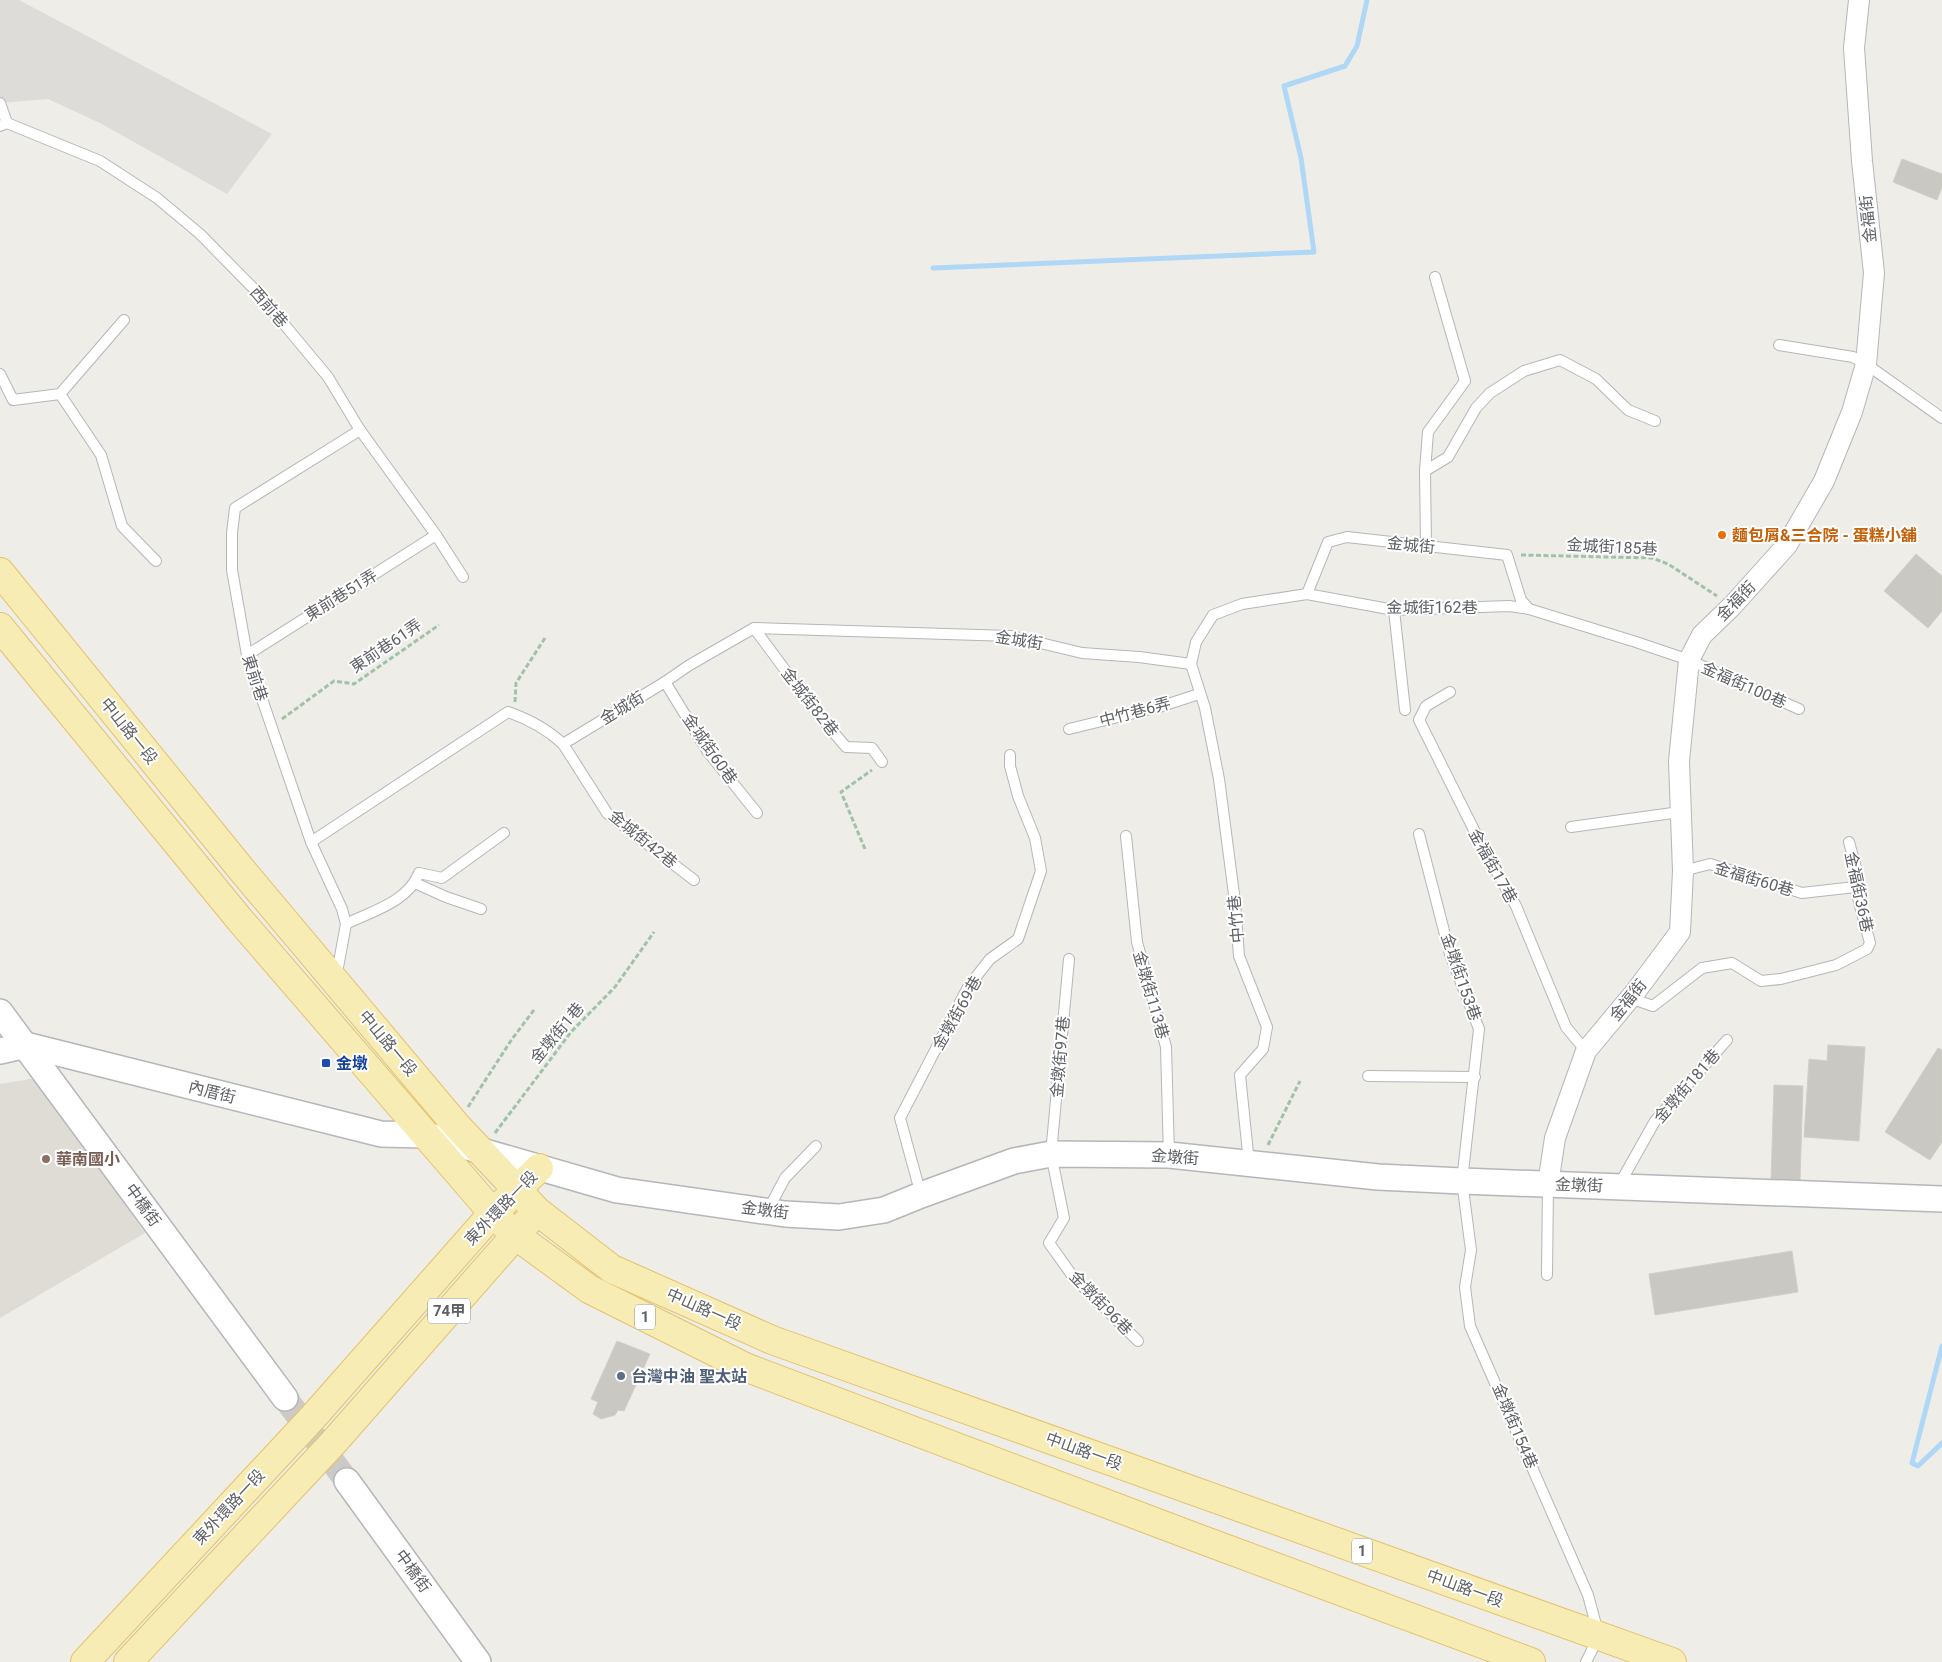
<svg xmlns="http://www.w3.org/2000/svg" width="1942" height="1662" viewBox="0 0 1942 1662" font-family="Roboto,'Noto Sans TC',sans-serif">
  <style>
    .industrial { fill: #dedcd9 }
    .education { fill: #dedcd5 }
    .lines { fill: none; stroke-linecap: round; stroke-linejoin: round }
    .stream { stroke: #afd7f6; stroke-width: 5 }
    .building { fill: #cac8c3; stroke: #d3cfc6 }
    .tertiary-tunnel { stroke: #cbcac6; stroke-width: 25; stroke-dasharray: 25 12; stroke-linecap: butt }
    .service-casing { stroke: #b4b6ba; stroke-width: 12 }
    .minor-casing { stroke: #b4b6ba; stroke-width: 22 }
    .tertiary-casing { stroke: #b4b6ba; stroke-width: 28 }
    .primary-casing { stroke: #e3c26c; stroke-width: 30 }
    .path { stroke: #9fc2a9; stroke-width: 3; stroke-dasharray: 5 2.5; stroke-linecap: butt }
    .service { stroke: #fff; stroke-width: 10 }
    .minor { stroke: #fff; stroke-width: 20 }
    .tertiary { stroke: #fff; stroke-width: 25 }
    .primary { stroke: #f7ecb4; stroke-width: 28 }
    .food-dot { fill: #e8710a; stroke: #fff; stroke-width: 2 }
    .transit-dot { fill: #1a4fb4; stroke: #fff; stroke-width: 2 }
    .education-dot { fill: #8d6e63; stroke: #fff; stroke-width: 2 }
    .service-dot { fill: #5c6f8a; stroke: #fff; stroke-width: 2 }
    .labels { text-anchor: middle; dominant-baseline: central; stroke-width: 4; stroke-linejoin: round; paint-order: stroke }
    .shield { fill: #fff; stroke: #8e9093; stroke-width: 1 }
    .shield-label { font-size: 15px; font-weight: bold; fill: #5e6165 }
    .street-label { font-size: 16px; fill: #5e6165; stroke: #fff }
    .food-label { font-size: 16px; font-weight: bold; fill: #c56008; stroke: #fff; text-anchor: start }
    .transit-label { font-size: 16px; font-weight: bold; fill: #164399; stroke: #fff; text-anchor: start }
    .education-label { font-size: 16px; font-weight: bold; fill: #785e54; stroke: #fff; text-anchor: start }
    .service-label { font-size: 16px; font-weight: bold; fill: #4e5e75; stroke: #fff; text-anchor: start }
  </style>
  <rect width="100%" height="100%" fill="#efede7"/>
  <polygon class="industrial" points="0,0 19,0 272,134 227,194 100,123 48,99 0,103"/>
  <polygon class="education" points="36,1078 145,1233 0,1318 0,1084"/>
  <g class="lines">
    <g class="stream">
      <polyline points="933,268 1314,252 1301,158 1284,86 1345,66 1357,46 1367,0"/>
      <polyline points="1942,1346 1912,1463 1918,1466 1942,1443"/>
    </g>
  </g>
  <g class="building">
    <polygon points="1902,159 1942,174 1942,187 1937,200 1893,182"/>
    <polygon points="1916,554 1942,576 1942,611 1928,628 1884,591"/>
    <polygon points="1828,1045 1865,1047 1859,1141 1804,1137 1809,1059 1827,1061"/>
    <polygon points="1938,1048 1942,1050 1942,1142 1930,1160 1885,1132"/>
    <polygon points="1774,1085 1803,1086 1800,1180 1771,1179"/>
    <polygon points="1792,1251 1798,1292 1655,1315 1649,1274"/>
    <polygon points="617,1341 650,1354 624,1411 618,1410 615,1415 601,1419 593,1414 598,1402 591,1399"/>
  </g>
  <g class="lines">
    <polyline class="tertiary-tunnel" points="285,1398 347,1481"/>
    <g class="service-casing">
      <g id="service">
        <polyline points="0,103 7,123"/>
        <polyline points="0,126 7,123 100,161 157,198 200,234 258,293 328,377 360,430 436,535 463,577"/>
        <polyline points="1779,345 1853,357 1866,364 1942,418"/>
        <polyline points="0,374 13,400 60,394 124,320"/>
        <polyline points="60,394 101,455 122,526 156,561"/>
        <polyline points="1425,471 1448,457 1476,408 1490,393 1524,371 1560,360 1596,379 1628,410 1655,421"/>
        <polyline points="1426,547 1425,471 1428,432 1465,381 1435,277"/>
        <polyline points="1307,594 1328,542 1347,537 1507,555 1521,600 1529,609"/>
        <polyline points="1394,610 1405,710"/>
        <polyline points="754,628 817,713 846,747 872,748 882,762"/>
        <polyline points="247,655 436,535"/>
        <polyline points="1191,664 1205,708 1219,779 1235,902 1239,956 1267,1027 1263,1049 1240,1075 1249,1163"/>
        <polyline points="665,682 708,752 757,813"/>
        <polyline points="1450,692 1426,706 1419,720 1482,846 1516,906 1566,1027 1586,1051"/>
        <polyline points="1069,729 1159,707 1199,694"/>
        <polyline points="563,744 607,813 694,880"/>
        <polyline points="1571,827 1680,812"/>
        <polyline points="1419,834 1450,954 1479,1029 1462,1181 1471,1250 1465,1287 1470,1326 1588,1595 1599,1636 1586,1662"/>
        <polyline points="1126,836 1137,942 1166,1047 1169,1155"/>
        <path d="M311,842L508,712C528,719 547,729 563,744L665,682L688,666L754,628L1011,636L1082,653L1139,657L1191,664L1196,642L1213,615L1242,604L1307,594L1394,610L1509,606L1529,609L1636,642L1689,660L1799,709"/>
        <polyline points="1683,871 1710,864 1802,893 1855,887"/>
        <polyline points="415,883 446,897 481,909"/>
        <path d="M346,924C372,911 408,902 419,873L442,878L504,833"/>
        <polyline points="1069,959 1051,1154 1064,1218 1049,1243 1074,1278 1138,1341"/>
        <polyline points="336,978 346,924 342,909 311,842 247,655 232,570 232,533 235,508 360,430"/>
        <polyline points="1630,998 1653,1006 1702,968 1732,963 1761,981 1781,979 1836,965 1867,949 1870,943 1855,887 1857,871 1849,842"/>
        <polyline points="1368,1076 1475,1077"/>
        <polyline points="1619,1185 1655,1121 1727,1040"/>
        <polyline points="921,1195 900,1118 968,987 990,959 1018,939 1041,871 1035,838 1018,796 1010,766 1010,755"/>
        <polyline points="768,1210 785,1178 816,1146"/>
        <polyline points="1547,1275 1548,1184"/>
      </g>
    </g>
    <g class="minor-casing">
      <polyline id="minor" points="1548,1184 1555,1138 1586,1051 1636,991 1680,932 1683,871 1679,761 1689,660 1702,635 1732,606 1787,545 1824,481 1852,412 1866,364 1874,273 1862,161 1854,48 1859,0"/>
    </g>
    <g class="tertiary-casing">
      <g id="tertiary">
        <polyline points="0,1012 285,1398"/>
        <polyline points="0,1051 26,1045 381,1134 426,1135 617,1190 785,1214 839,1217 884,1210 921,1195 1014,1161 1051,1154 1169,1155 1378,1177 1462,1181 1942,1199"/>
        <polyline points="347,1481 478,1662"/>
      </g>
    </g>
    <g class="primary-casing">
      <g id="primary">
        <polyline points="0,572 241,869 456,1125 537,1211 612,1269 772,1340 1672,1662"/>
        <polyline points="0,627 240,920 493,1213 515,1235 589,1289 745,1367 1200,1539 1531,1662"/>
        <polyline points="85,1662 314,1416 493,1213 539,1168"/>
        <polyline points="128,1662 333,1443 528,1221"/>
      </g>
    </g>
    <g class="path">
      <polyline points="1521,555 1652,558 1668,564 1717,596"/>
      <polyline points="515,702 516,683 545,638"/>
      <polyline points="282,719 334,681 354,684 439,625"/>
      <polyline points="865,849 841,792 872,770"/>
      <polyline points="468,1107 512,1039 534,1010"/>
      <polyline points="495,1133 571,1032 615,987 654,932"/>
      <polyline points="1268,1145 1300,1081"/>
    </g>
    <use href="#service" class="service"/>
    <use href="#minor" class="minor"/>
    <use href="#tertiary" class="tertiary"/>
    <use href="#primary" class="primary"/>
  </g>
  <circle class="food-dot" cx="1722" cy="535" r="5"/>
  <rect class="transit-dot" x="321" y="1058" width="10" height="10" rx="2.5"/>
  <circle class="education-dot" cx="46" cy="1159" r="5"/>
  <circle class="service-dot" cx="621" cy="1376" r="5"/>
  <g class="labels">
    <g class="shield">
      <rect x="428" y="1298.5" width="42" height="25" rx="4"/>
      <rect x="635" y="1304.5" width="20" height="25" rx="4"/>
      <rect x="1352" y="1538.5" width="20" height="25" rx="4"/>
    </g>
    <g class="shield-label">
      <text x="449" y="1311">74甲</text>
      <text x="645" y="1317">1</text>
      <text x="1362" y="1551">1</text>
    </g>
    <g class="street-label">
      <text transform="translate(1868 219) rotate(-96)">金福街</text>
      <text transform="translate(269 307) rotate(49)">西前巷</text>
      <text transform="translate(1411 545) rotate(6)">金城街</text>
      <text transform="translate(1612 547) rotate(3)">金城街185巷</text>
      <text transform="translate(341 595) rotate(-32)">東前巷51弄</text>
      <text transform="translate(1736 601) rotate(-46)">金福街</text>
      <text x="1432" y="607">金城街162巷</text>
      <text transform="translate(1019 640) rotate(9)">金城街</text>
      <text transform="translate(386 646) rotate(-34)">東前巷61弄</text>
      <text transform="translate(255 678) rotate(72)">東前巷</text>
      <text transform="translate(1744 685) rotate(24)">金福街100巷</text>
      <text transform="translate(810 702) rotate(52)">金城街82巷</text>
      <text transform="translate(622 708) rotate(-31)">金城街</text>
      <text transform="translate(1135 712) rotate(-15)">中竹巷6弄</text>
      <text transform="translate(129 731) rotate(51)">中山路一段</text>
      <text transform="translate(710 749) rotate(55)">金城街60巷</text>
      <text transform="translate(643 839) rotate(39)">金城街42巷</text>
      <text transform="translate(1493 866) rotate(61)">金福街17巷</text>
      <text transform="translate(1754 879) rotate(17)">金福街60巷</text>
      <text transform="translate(1859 892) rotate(78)">金福街36巷</text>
      <text transform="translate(1236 919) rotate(-95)">中竹巷</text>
      <text transform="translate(1461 977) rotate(71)">金墩街153巷</text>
      <text transform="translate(1151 995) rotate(74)">金墩街113巷</text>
      <text transform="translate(1628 1000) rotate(-51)">金福街</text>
      <text transform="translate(957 1013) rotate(-60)">金墩街69巷</text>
      <text transform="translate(557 1033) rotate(-50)">金墩街1巷</text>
      <text transform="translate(388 1043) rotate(50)">中山路一段</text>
      <text transform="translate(1060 1057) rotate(-85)">金墩街97巷</text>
      <text transform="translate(1687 1086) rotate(-49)">金墩街181巷</text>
      <text transform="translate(212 1092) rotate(14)">內厝街</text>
      <text transform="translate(1175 1157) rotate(4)">金墩街</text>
      <text transform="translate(1579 1185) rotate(2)">金墩街</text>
      <text transform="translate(143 1205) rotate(54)">中橋街</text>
      <text transform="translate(501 1208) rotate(-46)">東外環路一段</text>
      <text transform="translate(765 1210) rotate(7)">金墩街</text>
      <text transform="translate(1101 1303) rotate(46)">金墩街96巷</text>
      <text transform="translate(704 1309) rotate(24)">中山路一段</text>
      <text transform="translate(1515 1426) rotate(67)">金墩街154巷</text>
      <text transform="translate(1084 1451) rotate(20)">中山路一段</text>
      <text transform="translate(229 1507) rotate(-47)">東外環路一段</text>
      <text transform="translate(413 1571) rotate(54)">中橋街</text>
      <text transform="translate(1465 1588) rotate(20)">中山路一段</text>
    </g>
    <g class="food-label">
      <text x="1732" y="535">麵包屑&amp;三合院 - 蛋糕小舖</text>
    </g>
    <g class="transit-label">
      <text x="336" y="1063">金墩</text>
    </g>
    <g class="education-label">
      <text x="56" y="1159">華南國小</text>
    </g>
    <g class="service-label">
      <text x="631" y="1376">台灣中油 聖太站</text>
    </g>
  </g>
</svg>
